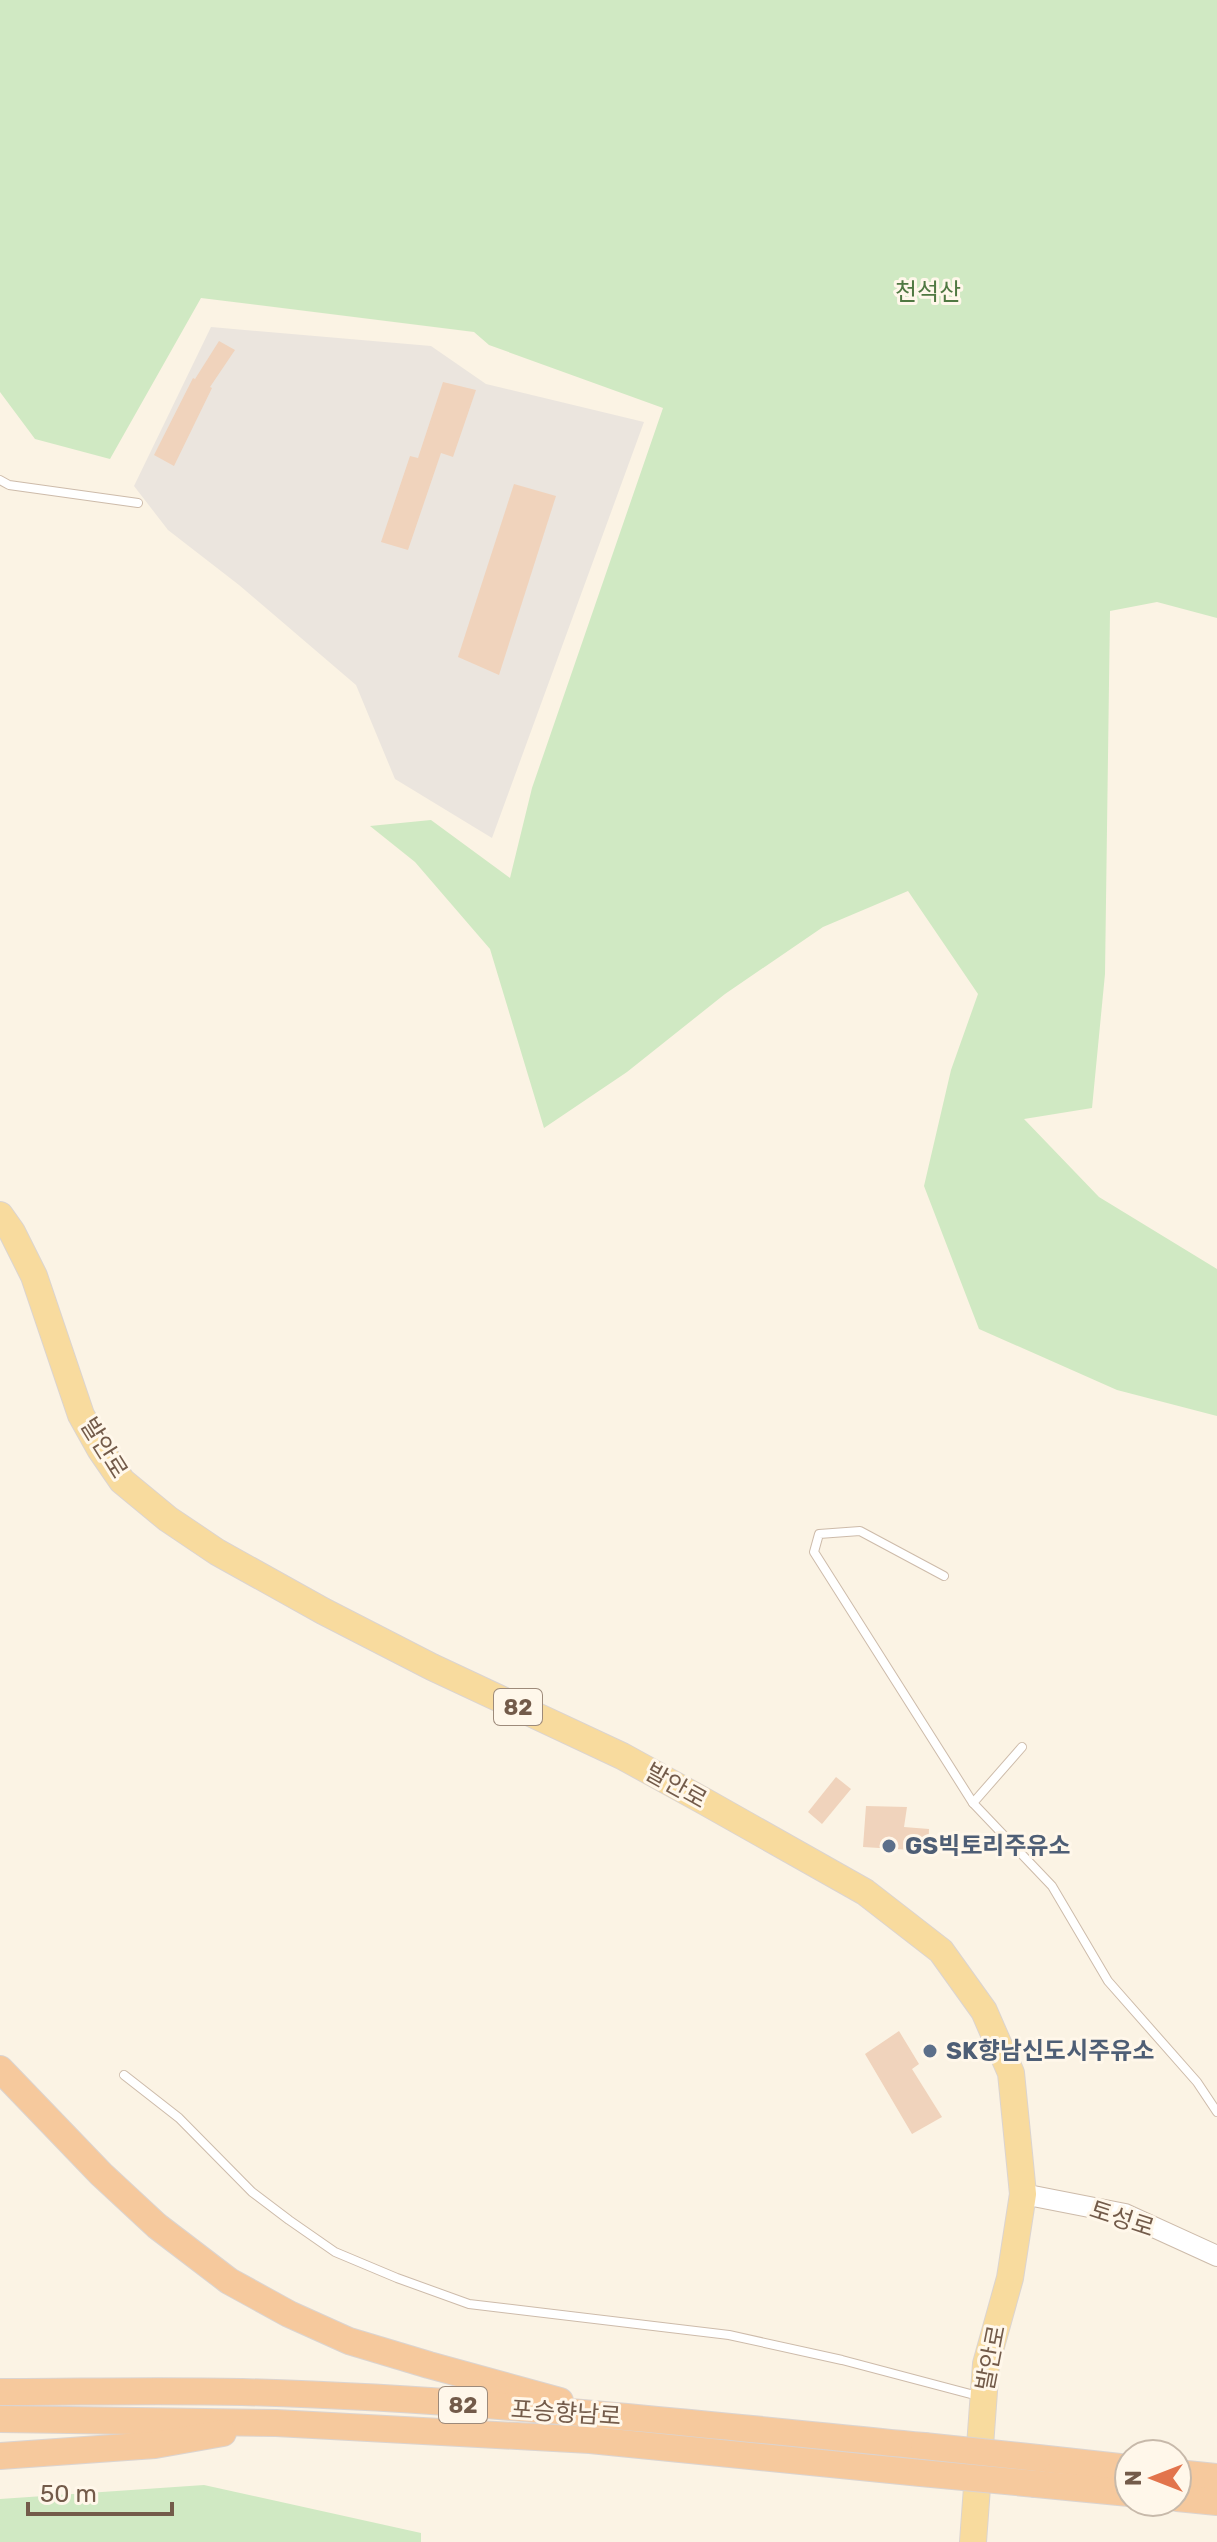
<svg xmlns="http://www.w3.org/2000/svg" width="1217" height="2542" viewBox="0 0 1217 2542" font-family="Rubik,'Noto Sans KR',sans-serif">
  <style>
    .industrial { fill: #ebe5de }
    .green { fill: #d0e9c3 }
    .building { fill: #f0d3bc }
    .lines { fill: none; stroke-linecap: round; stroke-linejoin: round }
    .service-casing { stroke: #cdbbaa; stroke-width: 10 }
    .tertiary-casing { stroke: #cdbbaa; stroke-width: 22 }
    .primary-casing { stroke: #dbd4d0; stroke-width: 28 }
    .trunk-casing { stroke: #dbd4d0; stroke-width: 28 }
    .service { stroke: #fff; stroke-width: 8 }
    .tertiary { stroke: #fff; stroke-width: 20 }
    .primary { stroke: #f8db9e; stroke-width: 26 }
    .trunk { stroke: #f6c99d; stroke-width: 26 }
    .trunk-bridge-casing { stroke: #dbd4d0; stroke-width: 28; stroke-linecap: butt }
    .trunk-bridge { stroke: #f6c99d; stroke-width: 26 }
    .service-dot { fill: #5c6f8a; stroke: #fff7ea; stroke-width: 3 }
    .labels { text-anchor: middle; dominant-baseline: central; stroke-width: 6; stroke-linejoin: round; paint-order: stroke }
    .shield { fill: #fff7ea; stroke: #9d8a7a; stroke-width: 2 }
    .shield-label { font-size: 22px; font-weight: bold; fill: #735b4a }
    .park-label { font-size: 24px; fill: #507842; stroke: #fff7ea }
    .street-label { font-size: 24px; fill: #735b4a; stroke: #fff7ea }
    .service-label { font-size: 24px; font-weight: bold; fill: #4e5e75; stroke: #fff7ea; text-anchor: start }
  </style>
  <rect width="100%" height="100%" fill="#fbf3e4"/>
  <polygon class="industrial" points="211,327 431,346 486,384 644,422 492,838 395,779 356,685 239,585 168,530 134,486"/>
  <g class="green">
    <polygon points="0,0 1217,0 1217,618 1157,602 1110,611 1105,974 1092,1108 1024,1119 1099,1197 1217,1269 1217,1416 1117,1390 979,1329 924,1186 951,1070 978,994 908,891 823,927 725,994 627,1072 544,1128 490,949 415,862 370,826 431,820 510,878 532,788 663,408 489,345 474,332 201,298 110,459 35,439 0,392"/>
    <polygon points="204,2485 421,2533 421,2542 0,2542 0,2499"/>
  </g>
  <g class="building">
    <polygon points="219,341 235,350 210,387 212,388 174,466 154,455 193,378 195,379"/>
    <polygon points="443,382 476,390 453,457 441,453 408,550 381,542 410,456 418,458"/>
    <polygon points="514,484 556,496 499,675 458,657"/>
    <polygon points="836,1777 851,1789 822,1824 808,1812"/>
    <polygon points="866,1806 907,1807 904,1827 929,1829 928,1851 863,1847"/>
    <polygon points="899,2031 919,2064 912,2069 942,2117 912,2134 865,2054"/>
  </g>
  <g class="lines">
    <g class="service-casing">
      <g id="service">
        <polyline points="0,480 9,485 138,503"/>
        <polyline points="944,1576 860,1531 819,1534 814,1552 973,1803"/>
        <polyline points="1022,1747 973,1803 1052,1886 1108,1981 1197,2082 1217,2112"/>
        <polyline points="124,2075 179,2118 252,2192 289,2220 335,2252 397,2278 469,2304 729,2335 842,2360 978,2396"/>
      </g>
    </g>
    <g class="tertiary-casing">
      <polyline id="tertiary" points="1023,2194 1125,2214 1217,2256"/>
    </g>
    <g class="primary-casing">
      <polyline id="primary" points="0,1215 12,1232 34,1276 81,1415 100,1449 122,1481 168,1519 217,1552 323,1611 432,1667 622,1756 702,1800 865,1892 941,1951 984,2011 1011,2073 1023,2194 1010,2278 986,2364 973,2542"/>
    </g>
    <g class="trunk-casing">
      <g id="trunk">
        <polyline points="0,2069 101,2174 157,2226 229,2281 289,2314 349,2341 429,2365 560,2401"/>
        <path d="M0,2392C81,2392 161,2390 242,2392C470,2398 697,2424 924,2446"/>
        <polyline points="0,2419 276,2423 590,2440 921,2473"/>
        <polyline points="0,2456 155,2445 223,2433"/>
        <polyline points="1038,2458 1129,2468"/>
        <polyline points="1177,2473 1217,2477"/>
        <polyline points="1036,2484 1129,2493"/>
        <polyline points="1177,2498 1217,2502"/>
      </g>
    </g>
    <use href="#service" class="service"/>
    <use href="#tertiary" class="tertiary"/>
    <use href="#primary" class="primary"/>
    <use href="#trunk" class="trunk"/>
    <g class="trunk-bridge-casing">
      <g id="trunk-bridge">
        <polyline points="924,2446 1038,2458"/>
        <polyline points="921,2473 1036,2484"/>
      </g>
    </g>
    <use href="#trunk-bridge" class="trunk-bridge"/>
  </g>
  <g class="service-dot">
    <circle cx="889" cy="1846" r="8"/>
    <circle cx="930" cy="2051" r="8"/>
  </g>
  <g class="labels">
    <g class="shield">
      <rect x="494" y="1689" width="48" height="36" rx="6"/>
      <rect x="439" y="2387" width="48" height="36" rx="6"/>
    </g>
    <g class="shield-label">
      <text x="518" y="1707">82</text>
      <text x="463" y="2405">82</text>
    </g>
    <g class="park-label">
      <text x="928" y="292">천석산</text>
    </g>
    <g class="street-label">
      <text transform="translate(104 1448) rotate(58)">발안로</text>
      <text transform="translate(676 1786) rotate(29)">발안로</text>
      <text transform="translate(1122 2219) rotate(18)">토성로</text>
      <text transform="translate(991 2358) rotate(-79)">발안로</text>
      <text transform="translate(566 2413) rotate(4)">포승향남로</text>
    </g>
    <g class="service-label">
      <text x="905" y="1846">GS빅토리주유소</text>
      <text x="946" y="2051">SK향남신도시주유소</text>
    </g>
  </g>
  <g transform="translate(1153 2478) rotate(270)"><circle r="38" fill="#fff7ea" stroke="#c7b9aa" stroke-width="2"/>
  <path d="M0-6L14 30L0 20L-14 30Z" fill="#e2744c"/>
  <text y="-12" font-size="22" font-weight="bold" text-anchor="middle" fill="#735b4a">N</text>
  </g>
  <path d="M28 2502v12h144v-12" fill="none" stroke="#735b4a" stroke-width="4"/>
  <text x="40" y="2502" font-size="24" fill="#735b4a" stroke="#fff7ea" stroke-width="6" paint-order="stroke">50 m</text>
</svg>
